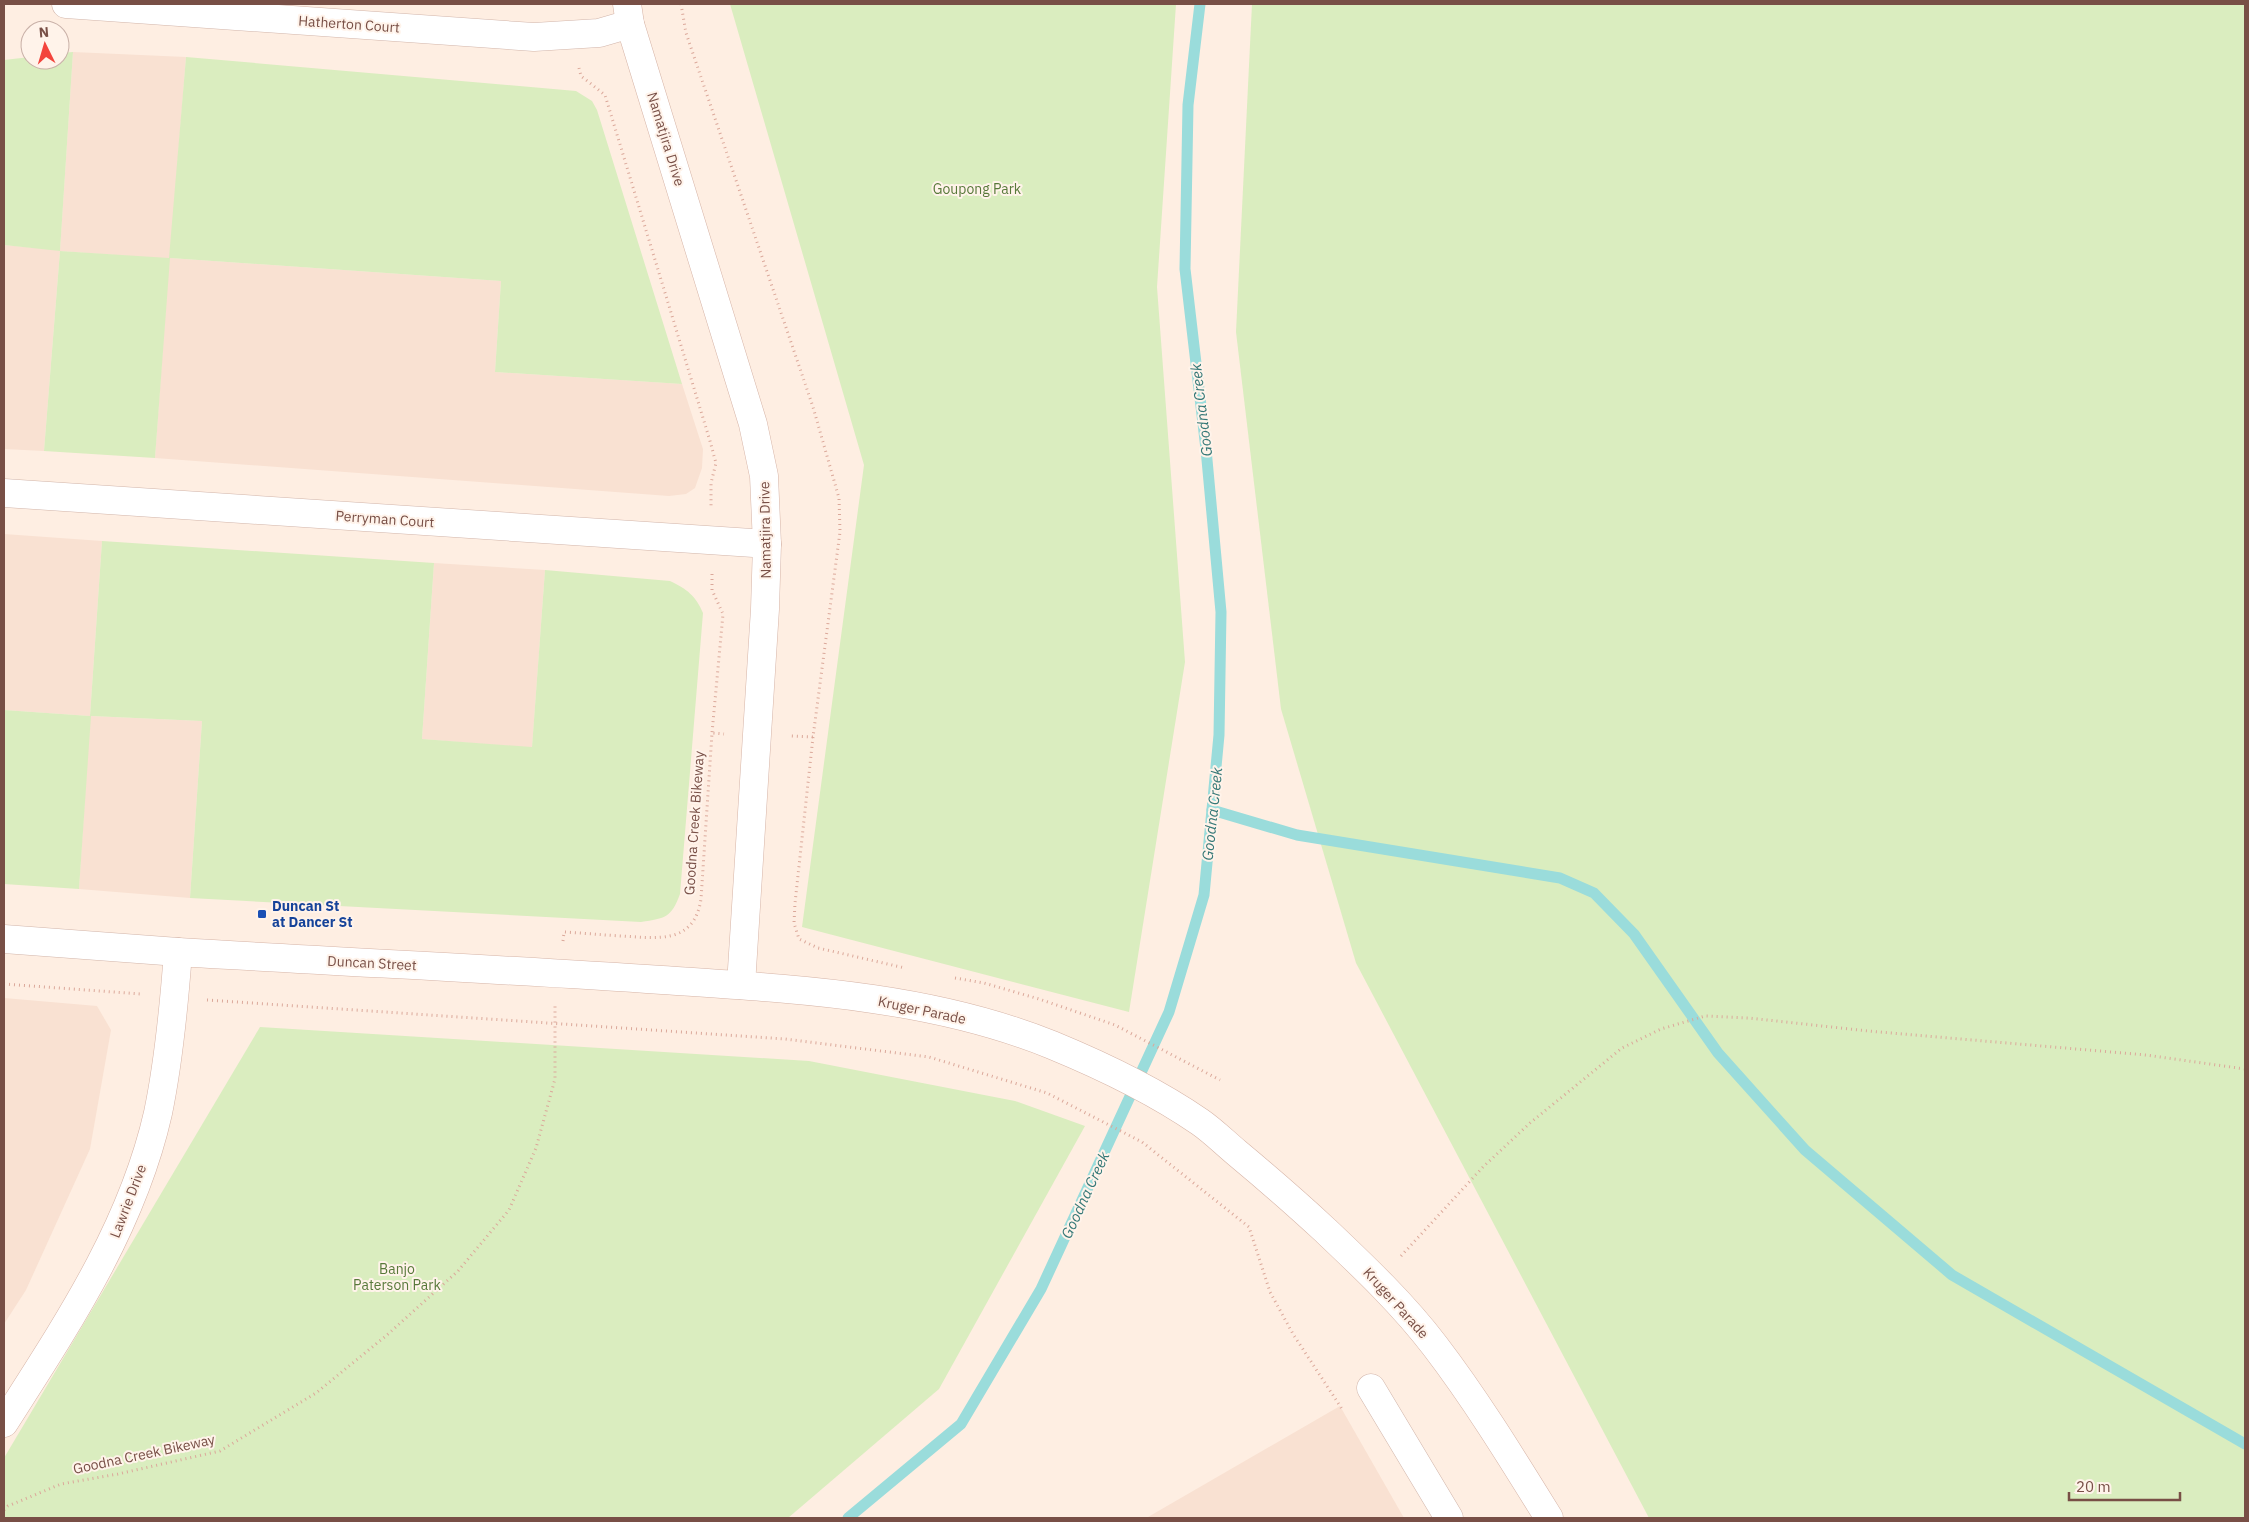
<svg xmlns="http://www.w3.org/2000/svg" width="2249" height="1522" viewBox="0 0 2249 1522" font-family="'IBM Plex Sans',sans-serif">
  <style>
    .residential { fill: #f9e1d2 }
    .green { fill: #daedbf }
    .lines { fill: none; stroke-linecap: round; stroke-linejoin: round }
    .stream { stroke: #9adcdb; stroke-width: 11 }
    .street-casing { stroke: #d2b5aa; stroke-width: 29 }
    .secondary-casing { stroke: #d6b4a7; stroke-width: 29 }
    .path { stroke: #dba89a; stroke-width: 3; stroke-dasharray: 1 4; stroke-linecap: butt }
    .street { stroke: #fff; stroke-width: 28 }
    .secondary { stroke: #fff; stroke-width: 28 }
    .transit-dot { fill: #1a4fb4; stroke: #fff3ea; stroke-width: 2 }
    .labels { text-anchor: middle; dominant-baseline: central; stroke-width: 4; stroke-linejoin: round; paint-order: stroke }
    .street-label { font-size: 14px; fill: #784f46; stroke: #fff3ea }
    .park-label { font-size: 14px; fill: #58793a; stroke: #fff3ea }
    .transit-label { font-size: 14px; font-weight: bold; fill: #164399; stroke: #fff3ea; text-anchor: start }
    .water-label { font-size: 15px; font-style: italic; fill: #357877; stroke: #fff3ea }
  </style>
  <rect width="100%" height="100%" fill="#feeee2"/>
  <g class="residential">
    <polygon points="73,52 186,57 170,258 501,281 495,372 682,384 703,449 702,468 695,488 686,494 669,496 155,458 169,259 60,251 44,451 4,449 4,245 60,250"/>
    <polygon points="4,534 102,541 90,716 202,721 190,898 79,889 90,716 4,710"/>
    <polygon points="434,563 545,570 532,748 422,739"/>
    <polygon points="4,998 97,1006 111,1030 90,1149 26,1290 4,1324"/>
    <polygon points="1340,1406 1404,1518 1148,1518 1148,1517"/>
  </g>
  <g class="green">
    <polygon points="730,4 1176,4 1157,287 1185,662 1129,1012 802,927 864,465"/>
    <polygon points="1252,4 2245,4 2245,1518 1649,1518 1356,963 1281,709 1236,332"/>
    <polygon points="73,52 60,251 169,258 186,57 576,91 592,101 597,110 682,384 495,372 501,281 170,258 155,458 44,451 60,251 4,245 4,60 30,57 30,60 60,60 60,53"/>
    <path d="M102,541L434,563L422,739L532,747L545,570L670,581C687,589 696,596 703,613L680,894C671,918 666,918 641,922L190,898L202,721L91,716L79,889L4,884V710L90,716Z"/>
    <polygon points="260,1027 809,1061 1015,1101 1085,1126 939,1389 788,1518 4,1518 4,1458"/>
  </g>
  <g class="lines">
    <g class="stream">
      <polyline points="1212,810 1297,835 1560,878 1594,893 1634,934 1718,1053 1805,1150 1952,1275 2245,1444"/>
      <polyline points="848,1518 961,1424 1041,1289 1169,1012 1204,895 1219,735 1221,612 1206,449 1185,269 1188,105 1200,4"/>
    </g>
    <g class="street-casing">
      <g id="street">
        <polyline points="66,4 534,37 599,33 630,24"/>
        <polyline points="4,493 767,544"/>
        <polyline points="4,939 178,952"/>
        <polyline points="1371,1388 1449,1518"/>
      </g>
    </g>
    <g class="secondary-casing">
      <g id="secondary">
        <polyline points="627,4 630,24 753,424 764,476 767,544 765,609 741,985"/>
        <path d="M4,1423C66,1326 132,1228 158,1113C169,1060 174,1006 178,952C340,962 501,969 662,980C793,989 929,995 1052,1045C1103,1066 1155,1091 1200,1122C1213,1131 1225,1143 1237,1153C1267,1178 1297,1204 1326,1231C1365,1268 1403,1304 1435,1346C1477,1401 1513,1460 1549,1518"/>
      </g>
    </g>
    <g class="path">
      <polyline points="681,4 686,33 813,407 839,498 840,532 813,737 791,736"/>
      <polyline points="579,68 581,76 605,95 710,441 716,463 711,483 711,508"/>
      <polyline points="712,574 712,590 723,614 712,733"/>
      <polyline points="813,737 795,903 794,923 799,939 818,948 905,968"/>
      <path d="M563,941L564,932C583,933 602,935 622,936C657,938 694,945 701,899L712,733L724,734"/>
      <polyline points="955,978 984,983 1039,999 1115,1025 1220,1080"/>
      <polyline points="4,984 141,994"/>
      <polyline points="207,1000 785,1039 929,1057 1047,1093 1142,1142 1249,1227 1270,1292 1293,1334 1342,1409"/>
      <polyline points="1401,1256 1483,1167 1530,1123 1622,1048 1661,1029 1705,1016 1749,1018 1868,1031 2146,1055 2245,1069"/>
      <polyline points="4,1510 8,1506 61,1484 118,1474 220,1451 316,1393 387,1335 458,1271 509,1210 536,1148 555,1079 555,1006"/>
    </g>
    <use href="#street" class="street"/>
    <use href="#secondary" class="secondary"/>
  </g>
  <rect class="transit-dot" x="257" y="909" width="10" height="10" rx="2.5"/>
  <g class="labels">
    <g class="street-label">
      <text transform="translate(349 24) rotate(4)">Hatherton Court</text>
      <text transform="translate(666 139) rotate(73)">Namatjira Drive</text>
      <text transform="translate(385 519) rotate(4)">Perryman Court</text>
      <text transform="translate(765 530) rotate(-91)">Namatjira Drive</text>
      <text transform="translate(694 823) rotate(-86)">Goodna Creek Bikeway</text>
      <text transform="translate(372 963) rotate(3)">Duncan Street</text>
      <text transform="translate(922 1010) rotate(12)">Kruger Parade</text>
      <text transform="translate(128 1201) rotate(-69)">Lawrie Drive</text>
      <text transform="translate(1396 1303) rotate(48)">Kruger Parade</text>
      <text transform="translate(144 1454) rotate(-12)">Goodna Creek Bikeway</text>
    </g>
    <g class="park-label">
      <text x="977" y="189">Goupong Park</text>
      <text x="397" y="1269">Banjo<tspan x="397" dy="16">Paterson Park</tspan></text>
    </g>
    <g class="transit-label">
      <text x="272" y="906">Duncan St<tspan x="272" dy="16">at Dancer St</tspan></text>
    </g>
    <g class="water-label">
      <text transform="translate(1201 410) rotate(-97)">Goodna Creek</text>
      <text transform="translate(1212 814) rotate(-84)">Goodna Creek</text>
      <text transform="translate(1085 1195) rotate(-65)">Goodna Creek</text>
    </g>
  </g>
  <rect width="2249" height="1522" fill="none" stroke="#784f46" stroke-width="10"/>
  <g transform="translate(45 45) rotate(355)"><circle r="24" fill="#fff3ea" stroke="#c9b1a8"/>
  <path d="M0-4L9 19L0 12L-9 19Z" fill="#f3443c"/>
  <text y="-8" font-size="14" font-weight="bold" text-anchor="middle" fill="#784f46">N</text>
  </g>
  <path d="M2069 1492v8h111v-8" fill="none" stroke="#784f46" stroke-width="2.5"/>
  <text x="2076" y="1492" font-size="15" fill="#784f46" stroke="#fff3ea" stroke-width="4" paint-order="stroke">20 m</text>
</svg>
